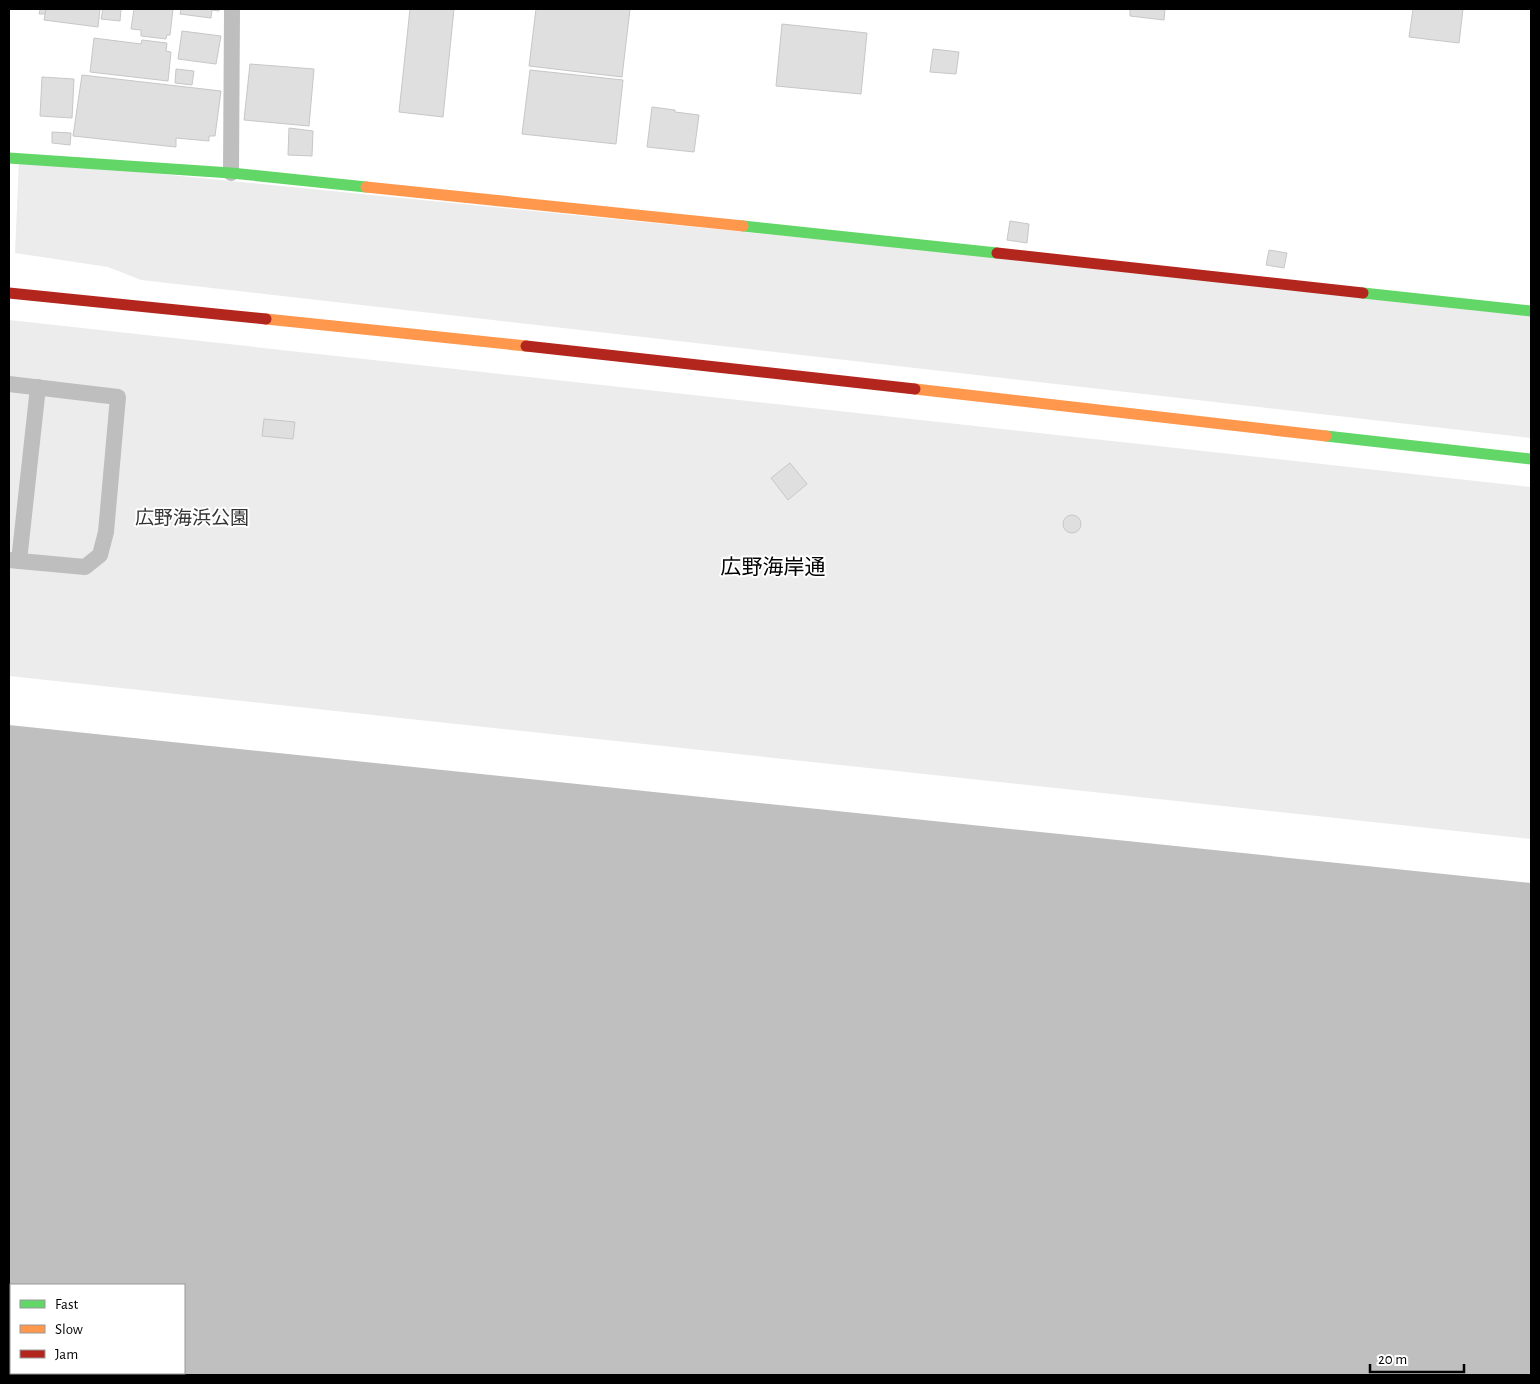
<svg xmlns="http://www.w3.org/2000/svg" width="1540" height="1384" viewBox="0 0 1540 1384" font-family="'Alegreya Sans','Noto Sans JP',sans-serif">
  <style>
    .green { fill: #ececec }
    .water { fill: #bfbfbf; fill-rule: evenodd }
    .building { fill: #dfdfdf; stroke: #c7c7c7 }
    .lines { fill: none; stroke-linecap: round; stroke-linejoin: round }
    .lane { stroke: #bebebe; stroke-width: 16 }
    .fast { stroke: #63d668; stroke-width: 11 }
    .slow { stroke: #ff974d; stroke-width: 11 }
    .jam { stroke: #b3261e; stroke-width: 11 }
    .labels { text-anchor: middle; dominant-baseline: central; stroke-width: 4; stroke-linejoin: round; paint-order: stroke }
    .park-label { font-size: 19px; fill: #333; stroke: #fff }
    .quarter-label { font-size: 21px; fill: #000; stroke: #fff }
  </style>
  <rect width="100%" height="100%" fill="#fff"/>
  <g class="green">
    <polygon points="19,160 1531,310 1531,438 141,280 108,267 15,253"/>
    <polygon points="9,320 1531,487 1531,839 9,676"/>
  </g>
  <path class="water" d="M9,725L1531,883V1375H9ZM11,1285H184V1373H11Z"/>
  <g class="building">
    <polygon points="40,9 46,9 45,14 39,14"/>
    <polygon points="46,9 100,9 98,27 44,20"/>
    <polygon points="103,9 121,9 120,21 101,19"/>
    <polygon points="134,9 173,9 170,35 167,35 166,39 141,36 141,30 131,29"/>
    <polygon points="181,9 219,9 219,11 212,10 211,18 180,14"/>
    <polygon points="410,9 454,9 443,117 399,112"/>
    <polygon points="536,9 630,9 622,77 529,66"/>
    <polygon points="1130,9 1165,9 1164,20 1130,16"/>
    <polygon points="1413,9 1463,9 1459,43 1409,37"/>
    <polygon points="782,24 867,33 861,94 776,86"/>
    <polygon points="182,31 221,36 216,64 178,59"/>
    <polygon points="94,38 141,44 142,40 167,43 166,51 171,52 168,81 90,72"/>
    <polygon points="933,49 959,52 956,74 930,72"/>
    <polygon points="250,64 314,69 309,126 244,120"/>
    <polygon points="176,69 194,71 192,85 175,83"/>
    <polygon points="530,70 623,80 616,144 522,134"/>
    <polygon points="82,75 221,91 215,136 209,136 209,141 176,138 176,147 73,136"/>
    <polygon points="42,77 74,79 72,118 40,116"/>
    <polygon points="652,107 675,110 675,112 699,115 694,152 647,147"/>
    <polygon points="289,128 313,131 312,156 288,155"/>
    <polygon points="52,132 71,133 70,145 52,143"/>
    <polygon points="1010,221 1029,224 1027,243 1007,240"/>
    <polygon points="1269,250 1287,253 1284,268 1266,265"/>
    <polygon points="264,419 295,422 293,439 262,436"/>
    <polygon points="790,463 807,484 788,500 771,478"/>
    <circle cx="1072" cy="524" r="9"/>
  </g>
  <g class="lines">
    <g class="lane">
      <polyline points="231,173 232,9"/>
      <polyline points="9,384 118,397 106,532 100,555 85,567 9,560"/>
      <polyline points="19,561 38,387"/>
    </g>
    <g class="fast">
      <polyline points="9,158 231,173 366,187"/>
      <polyline points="743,226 997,253"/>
      <polyline points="1363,293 1531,311"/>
      <polyline points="1326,436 1531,459"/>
    </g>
    <g class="slow">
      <polyline points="366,187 743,226"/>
      <polyline points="266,319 526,346"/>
      <polyline points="915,389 1326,436"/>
    </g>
    <g class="jam">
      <polyline points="997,253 1363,293"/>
      <polyline points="9,293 266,319"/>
      <polyline points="526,346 915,389"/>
    </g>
  </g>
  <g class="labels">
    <g class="park-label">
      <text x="192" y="518">広野海浜公園</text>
    </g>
    <g class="quarter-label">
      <text x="773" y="567">広野海岸通</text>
    </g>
  </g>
  <rect width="1540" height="1384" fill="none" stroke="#000000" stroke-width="20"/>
  <rect x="10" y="1284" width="175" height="90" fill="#ffffff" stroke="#999999"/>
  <rect x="20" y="1300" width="25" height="8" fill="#63d668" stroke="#999999"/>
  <text x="55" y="1309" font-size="15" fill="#000000">Fast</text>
  <rect x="20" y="1325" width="25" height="8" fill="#ff974d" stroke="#999999"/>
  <text x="55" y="1334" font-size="15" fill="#000000">Slow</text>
  <rect x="20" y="1350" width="25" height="8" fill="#b3261e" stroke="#999999"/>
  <text x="55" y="1359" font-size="15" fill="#000000">Jam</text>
  <path d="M1370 1364v8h94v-8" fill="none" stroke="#000000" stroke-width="2.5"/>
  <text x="1378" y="1364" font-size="15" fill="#000000" stroke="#ffffff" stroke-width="4" paint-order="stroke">20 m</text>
</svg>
